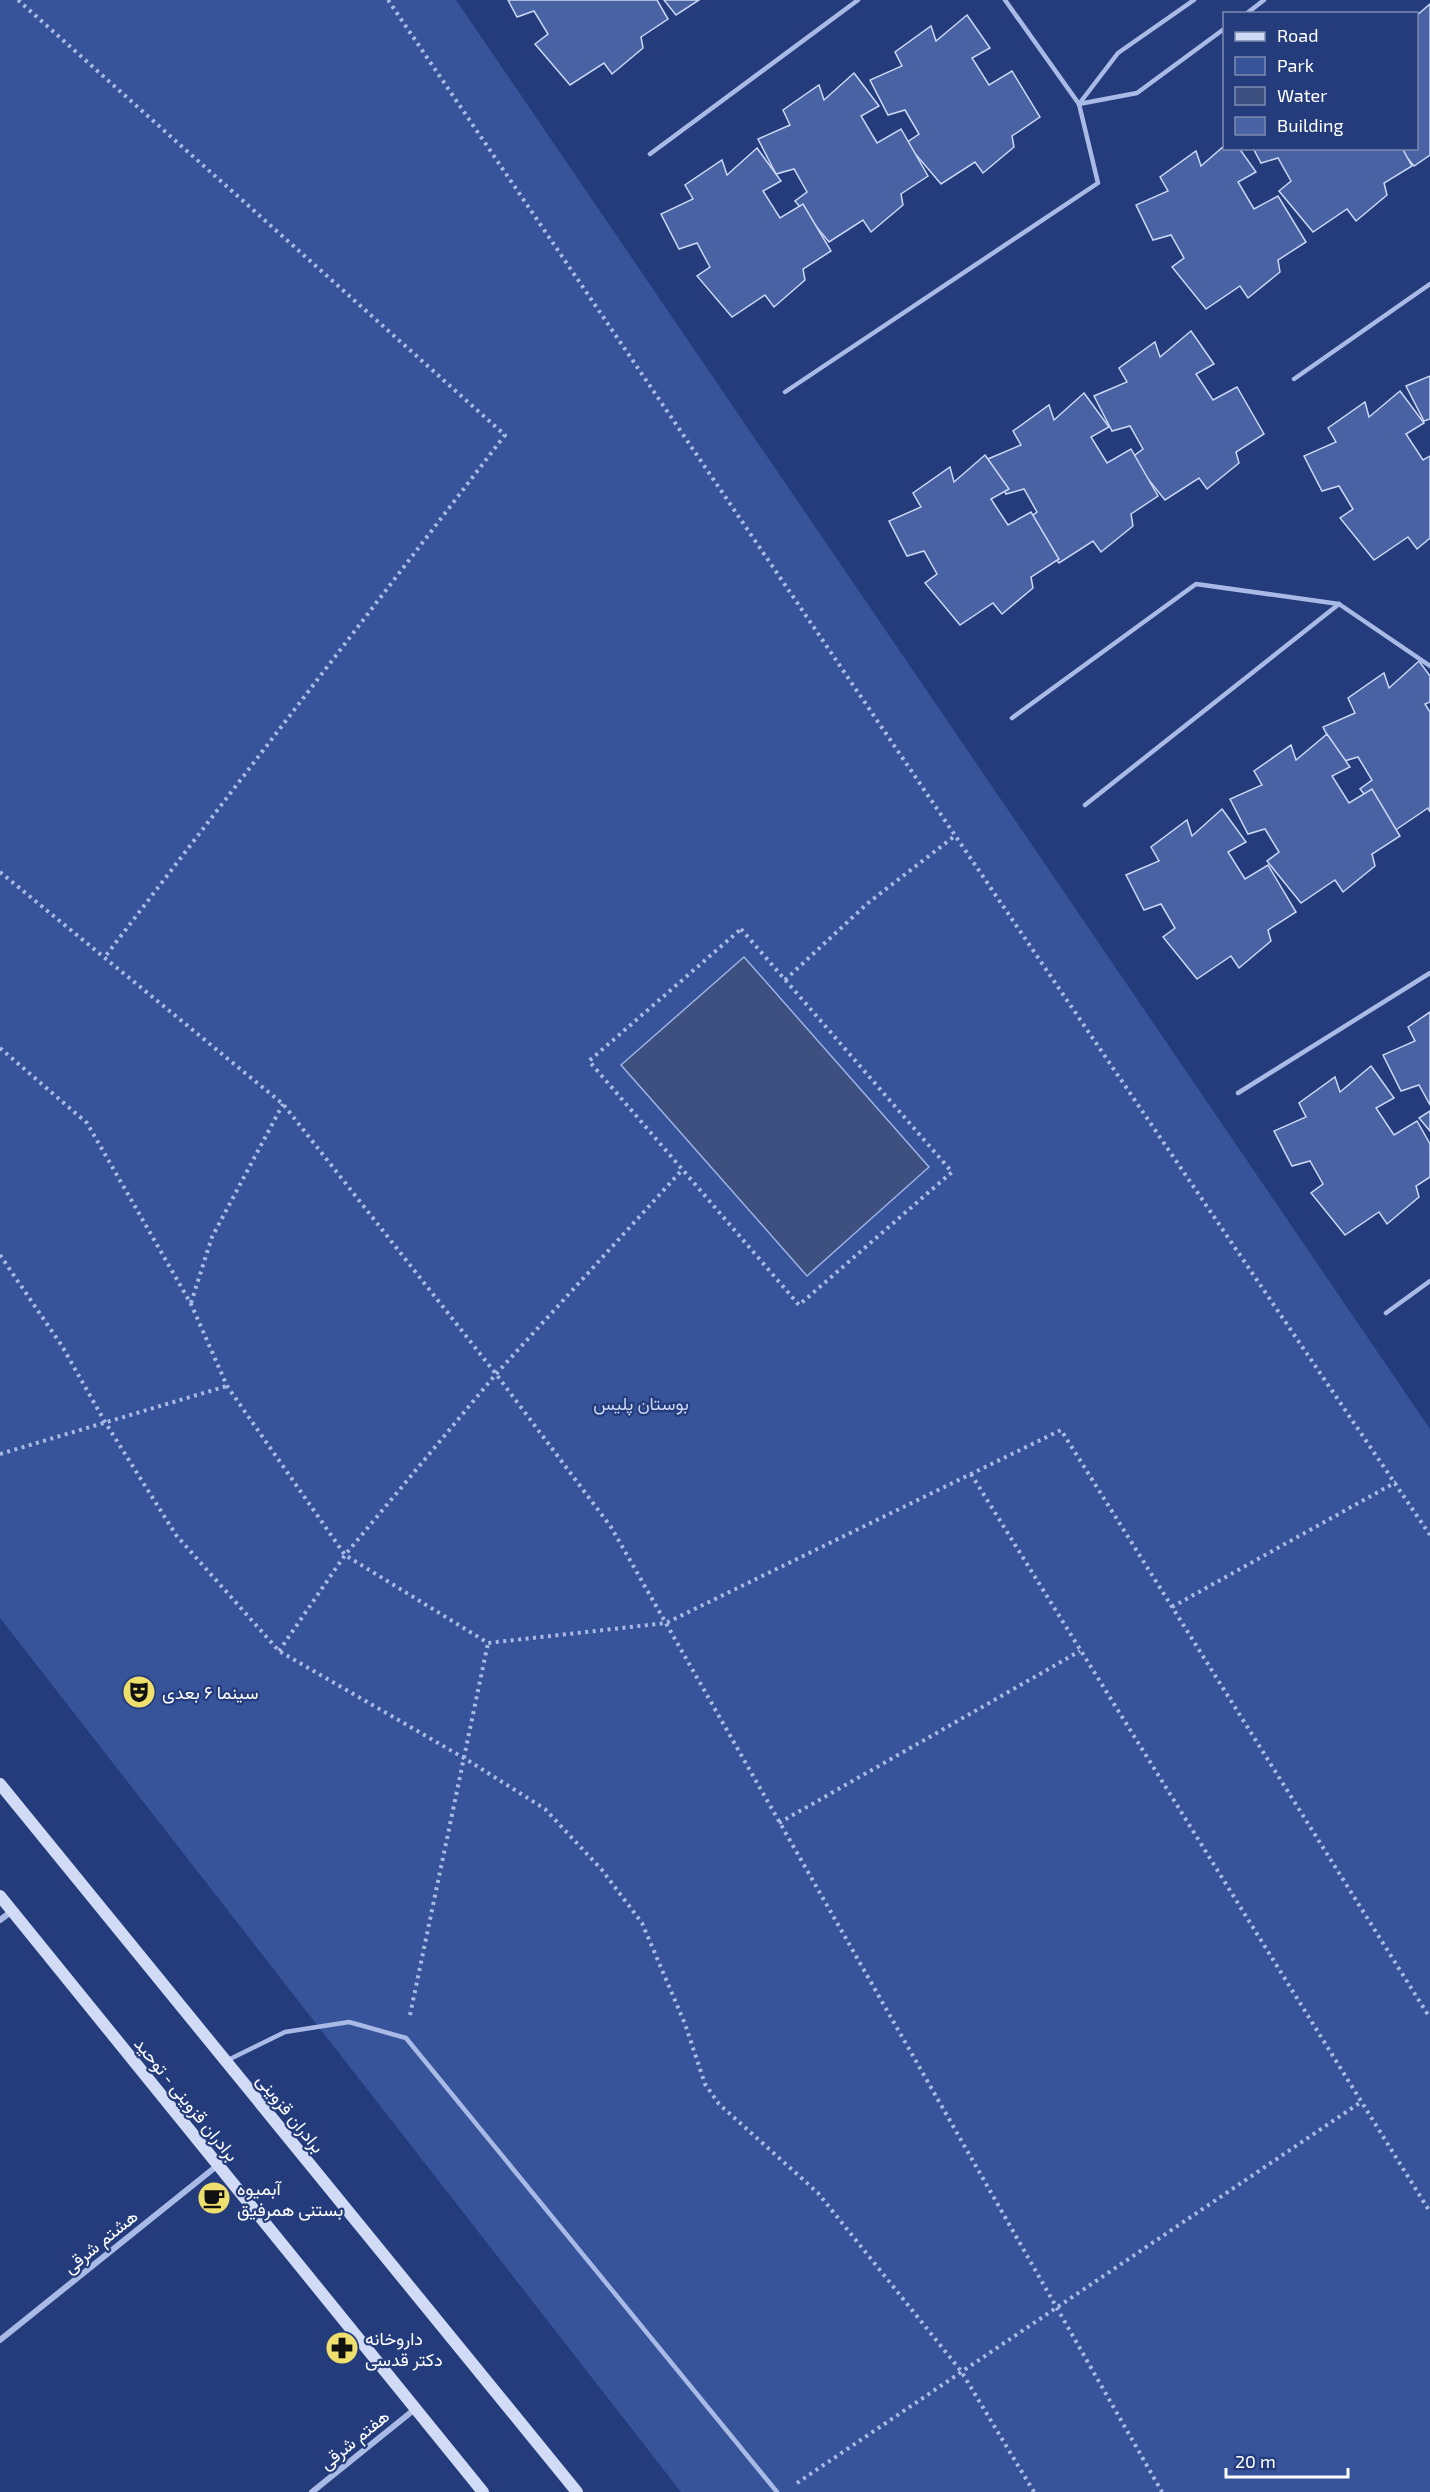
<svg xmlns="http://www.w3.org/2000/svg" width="1430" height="2492" viewBox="0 0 1430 2492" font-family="'Exo 2',Vazirmatn,sans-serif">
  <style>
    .green { fill: #37539a }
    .water { fill: #3e5080; stroke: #9cb2e6; stroke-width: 1.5 }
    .building { fill: #4862a3; stroke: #cbd7f4; stroke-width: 1.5 }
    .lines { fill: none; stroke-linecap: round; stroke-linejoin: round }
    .path { stroke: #a8bae5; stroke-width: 4; stroke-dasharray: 3 4.5; stroke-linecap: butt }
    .lane { stroke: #a8bae5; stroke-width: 4.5 }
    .street { stroke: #a8bae5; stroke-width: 6 }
    .secondary { stroke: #d1dbf5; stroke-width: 12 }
    .labels { text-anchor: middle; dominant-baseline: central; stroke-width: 4.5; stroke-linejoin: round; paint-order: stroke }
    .park-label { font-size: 18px; fill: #cbd7f4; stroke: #243c7c }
    .poi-label { font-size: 18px; fill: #fff; stroke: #243c7c; text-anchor: start }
    .street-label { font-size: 18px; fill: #fff; stroke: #243c7c }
  </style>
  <rect width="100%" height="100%" fill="#243c7c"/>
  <polygon class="green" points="0,0 456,0 1430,1429 1430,2492 681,2492 0,1618"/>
  <polygon class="water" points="744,957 929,1167 807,1276 621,1065"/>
  <g class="building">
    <polygon points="508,0 657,0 668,19 641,37 643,48 612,74 604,63 570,85 535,44 548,34 534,11 517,17"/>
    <polygon points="664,0 699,0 676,15"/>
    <polygon points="1430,4 1430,155 1414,166 1399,148 1416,148 1416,16"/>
    <polygon points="967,15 990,48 972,58 989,85 1012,71 1040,117 1012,136 1014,147 983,173 975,162 941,184 906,143 919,134 905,110 888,115 870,80 902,66 895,52 931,26 936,41"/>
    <polygon points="854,73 879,106 861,116 877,143 901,129 928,176 901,194 903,205 871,232 863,220 829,242 795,201 807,192 794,169 776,174 758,139 790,125 783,110 819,85 824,100"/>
    <polygon points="1224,146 1224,148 1239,148 1256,172 1238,182 1254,209 1278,196 1306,242 1278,260 1280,272 1248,298 1240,286 1206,309 1172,267 1184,258 1171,235 1153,240 1136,205 1168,191 1160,177 1196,151 1201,166"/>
    <polygon points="757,148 781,181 763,191 780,218 803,204 831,251 803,269 805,280 774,307 765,295 732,317 697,276 710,267 697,243 679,249 661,214 693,199 685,185 722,160 727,175"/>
    <polygon points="1253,148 1402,148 1412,166 1384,183 1387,195 1356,221 1347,209 1313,232 1279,191 1291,181 1278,158 1261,163"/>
    <polygon points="1191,331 1214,364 1196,374 1213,400 1237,387 1264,434 1236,452 1239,463 1207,489 1199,478 1165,500 1131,458 1143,449 1130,426 1112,431 1094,396 1127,382 1119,368 1155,342 1160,357"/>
    <polygon points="1430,376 1430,419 1424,421 1406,386"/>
    <polygon points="1400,391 1424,423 1406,434 1423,460 1430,456 1430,538 1417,549 1408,537 1374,560 1340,518 1353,509 1339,486 1322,491 1304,456 1336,442 1328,428 1365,402 1369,417"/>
    <polygon points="1084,393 1109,427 1091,437 1107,463 1131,449 1158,496 1131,514 1133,526 1101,552 1093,541 1059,563 1025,521 1037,512 1024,489 1006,494 988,459 1021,445 1013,431 1049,405 1054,420"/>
    <polygon points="985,455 1009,489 991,499 1008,525 1031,512 1059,559 1031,577 1033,588 1002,614 993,603 960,625 925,583 937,574 924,551 907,556 889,521 921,507 913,493 950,467 954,482"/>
    <polygon points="1419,661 1430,676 1430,702 1425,704 1430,712 1430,812 1428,808 1394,831 1360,789 1372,780 1358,757 1341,762 1323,727 1355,713 1348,698 1384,673 1389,688"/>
    <polygon points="1327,734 1350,767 1332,776 1349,803 1372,789 1400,836 1372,854 1375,866 1343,892 1335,880 1301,903 1267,861 1279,852 1265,829 1248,834 1230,799 1262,785 1254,771 1291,745 1296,760"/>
    <polygon points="1222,809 1246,842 1228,852 1245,879 1268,865 1296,912 1268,930 1271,941 1239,968 1231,956 1197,979 1163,937 1175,928 1161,904 1144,910 1126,875 1159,861 1151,847 1187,820 1192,836"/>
    <polygon points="1430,1012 1430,1105 1419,1085 1401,1091 1383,1055 1415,1041 1408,1027"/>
    <polygon points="1371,1066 1394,1098 1376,1108 1394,1135 1417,1121 1430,1144 1430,1177 1416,1186 1419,1197 1387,1224 1379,1212 1345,1235 1311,1193 1323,1184 1310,1161 1292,1166 1274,1131 1306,1117 1299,1103 1335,1077 1340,1092"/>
    <polygon points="1430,1111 1430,1131 1419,1118"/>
  </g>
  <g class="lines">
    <g class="path">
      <polyline points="18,0 505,435 104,958"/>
      <polyline points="388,0 1430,1535"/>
      <polyline points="0,872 283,1104 496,1374 611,1527 1162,2492"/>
      <polygon points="741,929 952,1172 799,1305 589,1061"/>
      <polyline points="785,980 868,903 956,835"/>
      <polyline points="0,1048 87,1123 191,1304 227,1386 345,1555 488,1643 666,1623 1061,1430 1430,2018"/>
      <polyline points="0,1255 62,1346 105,1422 176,1535 279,1651 464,1758 545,1809 602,1870 642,1923 685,2024 705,2084 719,2104 818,2193 961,2371 1034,2492"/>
      <polyline points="191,1303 212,1237 283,1104"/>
      <polyline points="0,1454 227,1386"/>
      <polyline points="971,1474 1430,2212"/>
      <polyline points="1172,1607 1396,1482"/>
      <polyline points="279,1651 345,1555 496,1374 682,1170"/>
      <polyline points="779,1823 1080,1651"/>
      <polyline points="410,2015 488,1643"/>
      <polyline points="797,2483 1361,2102"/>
    </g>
    <g class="lane">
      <polyline points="1246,14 1264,0"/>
      <polyline points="1079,104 1137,93 1224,29"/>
      <polyline points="1079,104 1118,53 1194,0"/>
      <polyline points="650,154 858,0"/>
      <polyline points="1294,379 1430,284"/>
      <polyline points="785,392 1098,183 1079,104 1005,0"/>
      <polyline points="1012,718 1196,584 1339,604 1430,666"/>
      <polyline points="1085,805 1339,604"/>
      <polyline points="1238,1093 1430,973"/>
      <polyline points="1386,1313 1430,1281"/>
      <polyline points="228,2060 285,2032 349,2022 406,2038 777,2492"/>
    </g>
    <g class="street">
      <polyline points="0,1920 12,1911"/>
      <polyline points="0,2340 218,2165"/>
      <polyline points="312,2492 415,2409"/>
    </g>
    <g class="secondary">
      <polyline points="0,1784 577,2492"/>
      <polyline points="0,1896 483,2492"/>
    </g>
  </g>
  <defs>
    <g id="theatre-disc" transform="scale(1.725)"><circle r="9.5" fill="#efdf6c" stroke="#243c7c"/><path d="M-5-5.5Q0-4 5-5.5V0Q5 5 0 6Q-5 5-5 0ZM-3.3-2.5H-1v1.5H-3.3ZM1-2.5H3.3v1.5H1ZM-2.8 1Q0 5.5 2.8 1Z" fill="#111"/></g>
    <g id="cafe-disc" transform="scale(1.725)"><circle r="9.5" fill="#efdf6c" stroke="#243c7c"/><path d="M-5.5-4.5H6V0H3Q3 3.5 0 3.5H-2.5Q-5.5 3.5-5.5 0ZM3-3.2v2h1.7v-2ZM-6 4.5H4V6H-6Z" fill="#111"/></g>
    <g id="pharmacy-disc" transform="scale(1.725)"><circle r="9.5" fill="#efdf6c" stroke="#243c7c"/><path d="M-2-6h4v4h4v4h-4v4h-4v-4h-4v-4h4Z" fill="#111"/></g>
  </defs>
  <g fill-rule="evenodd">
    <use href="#theatre-disc" x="139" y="1692"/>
    <use href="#cafe-disc" x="214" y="2198"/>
    <use href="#pharmacy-disc" x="342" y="2348"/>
  </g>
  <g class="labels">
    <g class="park-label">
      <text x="641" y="1403">بوستان پلیس</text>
    </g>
    <g class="poi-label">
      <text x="162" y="1692">سینما ۶ بعدی</text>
      <text x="237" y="2188">آبمیوه<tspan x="237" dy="21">بستنی همرفیق</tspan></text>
      <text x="365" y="2338">داروخانه<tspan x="365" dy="21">دکتر قدسی</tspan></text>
    </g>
    <g class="street-label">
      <text transform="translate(187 2099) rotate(51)">برادران قزوینی - توحید</text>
      <text transform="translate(291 2113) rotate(51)">برادران قزوینی</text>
      <text transform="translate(100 2241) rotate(-39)">هشتم شرقی</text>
      <text transform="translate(354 2439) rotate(-39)">هفتم شرقی</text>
    </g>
  </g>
  <rect x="1223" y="12" width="195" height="138" fill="#243c7c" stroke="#7c8ab0" stroke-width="1.5"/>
  <rect x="1235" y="32" width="30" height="9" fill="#d1dbf5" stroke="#7c8ab0" stroke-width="1.5"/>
  <text x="1277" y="42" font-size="18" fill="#ffffff">Road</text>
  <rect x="1235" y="57" width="30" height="18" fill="#37539a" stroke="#7c8ab0" stroke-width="1.5"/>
  <text x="1277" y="72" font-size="18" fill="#ffffff">Park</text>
  <rect x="1235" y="87" width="30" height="18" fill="#3e5080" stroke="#7c8ab0" stroke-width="1.5"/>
  <text x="1277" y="102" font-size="18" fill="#ffffff">Water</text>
  <rect x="1235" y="117" width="30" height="18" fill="#4862a3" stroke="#7c8ab0" stroke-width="1.5"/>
  <text x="1277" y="132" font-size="18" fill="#ffffff">Building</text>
  <path d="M1226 2468v9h122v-9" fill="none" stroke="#ffffff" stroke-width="3"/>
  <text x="1235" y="2468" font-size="18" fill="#ffffff" stroke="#243c7c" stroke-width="4.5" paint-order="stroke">20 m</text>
</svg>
